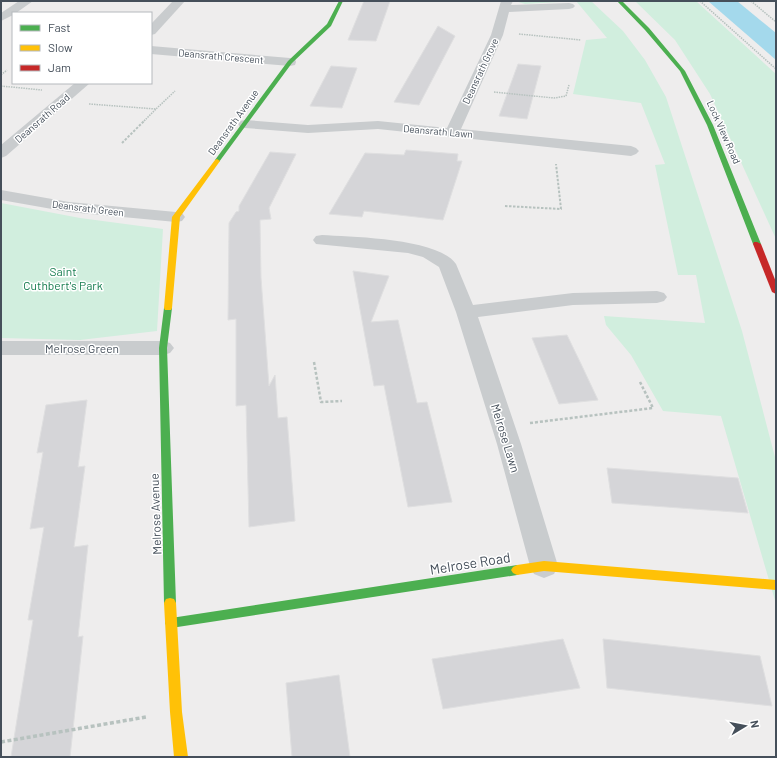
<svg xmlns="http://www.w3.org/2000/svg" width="777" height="758" viewBox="0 0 777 758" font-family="Barlow,sans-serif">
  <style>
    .green { fill: #d1eede }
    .water { fill: #a4d9ec }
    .building { fill: #d5d5d8; stroke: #dfdfe0 }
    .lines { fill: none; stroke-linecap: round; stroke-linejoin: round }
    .path-far3 { stroke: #b7c2bf; stroke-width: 1.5; stroke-dasharray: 1.5 1; stroke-linecap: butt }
    .path-far2 { stroke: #b7c2bf; stroke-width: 2; stroke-dasharray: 2.5 1.5; stroke-linecap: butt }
    .path-far1 { stroke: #b7c2bf; stroke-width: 2.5; stroke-dasharray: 3 2; stroke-linecap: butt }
    .path { stroke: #b7c2bf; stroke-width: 3.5; stroke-dasharray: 4 2.5; stroke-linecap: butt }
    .street { fill: #c9ccce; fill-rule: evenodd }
    .fast { fill: #4caf50; fill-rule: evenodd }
    .slow { fill: #ffc107; fill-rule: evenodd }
    .jam { fill: #c62828; fill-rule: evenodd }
    .labels { text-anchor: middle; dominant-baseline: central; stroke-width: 3; stroke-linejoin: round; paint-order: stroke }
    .far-street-label { font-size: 10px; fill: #454f5a; stroke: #fff }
    .park-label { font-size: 12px; fill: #157c4e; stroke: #fff }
    .street-label { font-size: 12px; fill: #454f5a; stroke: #fff }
    .near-street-label { font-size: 14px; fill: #454f5a; stroke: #fff }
  </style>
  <rect width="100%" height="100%" fill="#eeeded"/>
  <g class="green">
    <polygon points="515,1 591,1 623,31 645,60 666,97 742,331 776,461 776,604 721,416 663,411 631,355 606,325 604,316 705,323 696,275 678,275 655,165 665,164 641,103 573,94 586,40 607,38 576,1 525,4"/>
    <polygon points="635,1 696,1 776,74 776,239 710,94 675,40"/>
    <polygon points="1,203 80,218 163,229 157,331 80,340 1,338"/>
  </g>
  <polygon class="water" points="708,1 737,1 776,33 776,60"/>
  <g class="building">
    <polygon points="364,1 390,1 376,41 348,40"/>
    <polygon points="438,26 455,36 419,105 394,102"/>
    <polygon points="518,64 541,66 527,119 499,116"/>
    <polygon points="331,66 357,68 342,108 310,106"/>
    <polygon points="406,150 458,154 457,161 462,161 443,220 364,211 362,217 329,214 365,153 404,155"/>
    <polygon points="270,152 296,154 269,208 271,219 260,220 261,278 269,386 275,375 278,418 287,417 295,521 249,527 246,405 236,406 236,319 228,320 229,223 236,212 239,211 239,206"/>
    <polygon points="353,271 389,276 371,322 398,320 417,403 427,402 452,502 408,507 384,385 374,386"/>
    <polygon points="567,335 582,366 598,400 559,404 532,338"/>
    <polygon points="87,400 78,467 85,466 74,547 88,545 78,637 83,636 70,757 11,757 33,620 28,620 44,527 30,529 43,452 37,453 46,405"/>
    <polygon points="607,468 738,478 748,513 612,503"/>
    <polygon points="563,639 580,688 443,709 432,659"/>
    <polygon points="603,639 760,656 772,706 607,688"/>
    <polygon points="339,675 350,757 292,757 286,683"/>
  </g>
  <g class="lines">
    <g class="path-far3">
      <polyline points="700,1 776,69"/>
      <polyline points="751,1 776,22"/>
      <polyline points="519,34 581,40"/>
      <polyline points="1,75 7,70"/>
      <polyline points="1,86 42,90"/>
      <polyline points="494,92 554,98 566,96 569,85"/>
      <polyline points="89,104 156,109 175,91"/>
      <polyline points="144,121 156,109"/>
    </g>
    <g class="path-far2">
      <polyline points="122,143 145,120"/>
      <polyline points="505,206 561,209 556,164"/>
    </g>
    <g class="path-far1">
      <polyline points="314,362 321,402 342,401"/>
      <polyline points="530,423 653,408 640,382"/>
    </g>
    <polyline class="path" points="1,742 146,717"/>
    <g class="street">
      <polygon points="19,1 33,1 16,13 13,13 13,15 1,21 1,13"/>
      <polygon points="173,1 185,1 155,34 151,35 151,24"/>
      <polygon points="501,1 513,1 511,5 569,3 573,4 575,6 573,8 569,9 509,12 503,35 461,129 631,146 636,148 639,151 636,154 631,156 378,129 308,133 245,128 240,127 238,124 240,121 245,120 308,125 378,121 447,128 491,35"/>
      <polygon points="151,46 290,58 295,59 296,62 295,65 290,66 151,54"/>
      <polygon points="75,83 90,83 6,156 1,158 1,145"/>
      <polygon points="1,190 69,202 176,212 182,213 185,217 182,221 176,222 69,212 1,200"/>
      <path d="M322,235C353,237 438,238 456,264L473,305L573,293L657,291L664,293L667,297L664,301L657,303L573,305L478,317L521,444L558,566L554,574L544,578L534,574L530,566L497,444L456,312L439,267L423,257L408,253L316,244L313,240L316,236Z"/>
      <polygon points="1,341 163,341 170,343 174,348 170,353 163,355 1,355"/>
    </g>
    <g class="fast">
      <polygon points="339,1 343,1 331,26 292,63 219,162 215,162 215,160 288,61 327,24"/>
      <polygon points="617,1 622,1 649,28 685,71 713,125 761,244 760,246 757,246 753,244 707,125 680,71 645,30"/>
      <polygon points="168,305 172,308 167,348 176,603 174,607 170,608 166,607 164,603 159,348 164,308"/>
      <polygon points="517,565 521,567 523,570 521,573 517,575 171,628 167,627 165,623 167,619 171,618"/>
    </g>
    <g class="slow">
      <polygon points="217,159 220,161 180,217 172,308 171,310 165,310 164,308 172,217 215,160"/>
      <polygon points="544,561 776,580 776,590 544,571 517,575 513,573 511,570 513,567 517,565"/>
      <polygon points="170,598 174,599 176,603 182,712 188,757 174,757 170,712 164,603 166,599"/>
    </g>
    <polygon class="jam" points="754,242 757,242 761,244 776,282 776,294 772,292 753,244"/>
  </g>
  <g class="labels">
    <g class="far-street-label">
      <text transform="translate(221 56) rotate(5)">Deansrath Crescent</text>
      <text transform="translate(480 71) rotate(-65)">Deansrath Grove</text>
      <text transform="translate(42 118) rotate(-41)">Deansrath Road</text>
      <text transform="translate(233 122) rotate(-54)">Deansrath Avenue</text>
      <text transform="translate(438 131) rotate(5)">Deansrath Lawn</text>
      <text transform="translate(724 132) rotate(66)">Lock View Road</text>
      <text transform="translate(88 208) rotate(7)">Deansrath Green</text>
    </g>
    <g class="park-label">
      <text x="63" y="271">Saint<tspan x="63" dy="14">Cuthbert's Park</tspan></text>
    </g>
    <g class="street-label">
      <text x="82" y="348">Melrose Green</text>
      <text transform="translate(506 438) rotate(73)">Melrose Lawn</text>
      <text transform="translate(155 514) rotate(-92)">Melrose Avenue</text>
    </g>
    <g class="near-street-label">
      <text transform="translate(470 563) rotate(-9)">Melrose Road</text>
    </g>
  </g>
  <rect width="777" height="758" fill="none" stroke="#454f5a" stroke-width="4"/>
  <rect x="12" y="12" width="140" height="72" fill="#ffffff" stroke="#b5b9bd"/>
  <rect x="20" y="25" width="20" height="6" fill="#4caf50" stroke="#b5b9bd"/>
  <text x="48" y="32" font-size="12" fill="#454f5a">Fast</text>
  <rect x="20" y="45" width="20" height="6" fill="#ffc107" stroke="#b5b9bd"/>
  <text x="48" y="52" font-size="12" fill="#454f5a">Slow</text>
  <rect x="20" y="65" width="20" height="6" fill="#c62828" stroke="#b5b9bd"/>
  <text x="48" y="72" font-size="12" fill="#454f5a">Jam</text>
  <g transform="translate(745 726) rotate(80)" stroke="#ffffff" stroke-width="3" paint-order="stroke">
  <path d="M0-3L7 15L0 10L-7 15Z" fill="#454f5a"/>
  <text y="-6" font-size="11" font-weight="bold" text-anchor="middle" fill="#454f5a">N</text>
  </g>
</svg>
